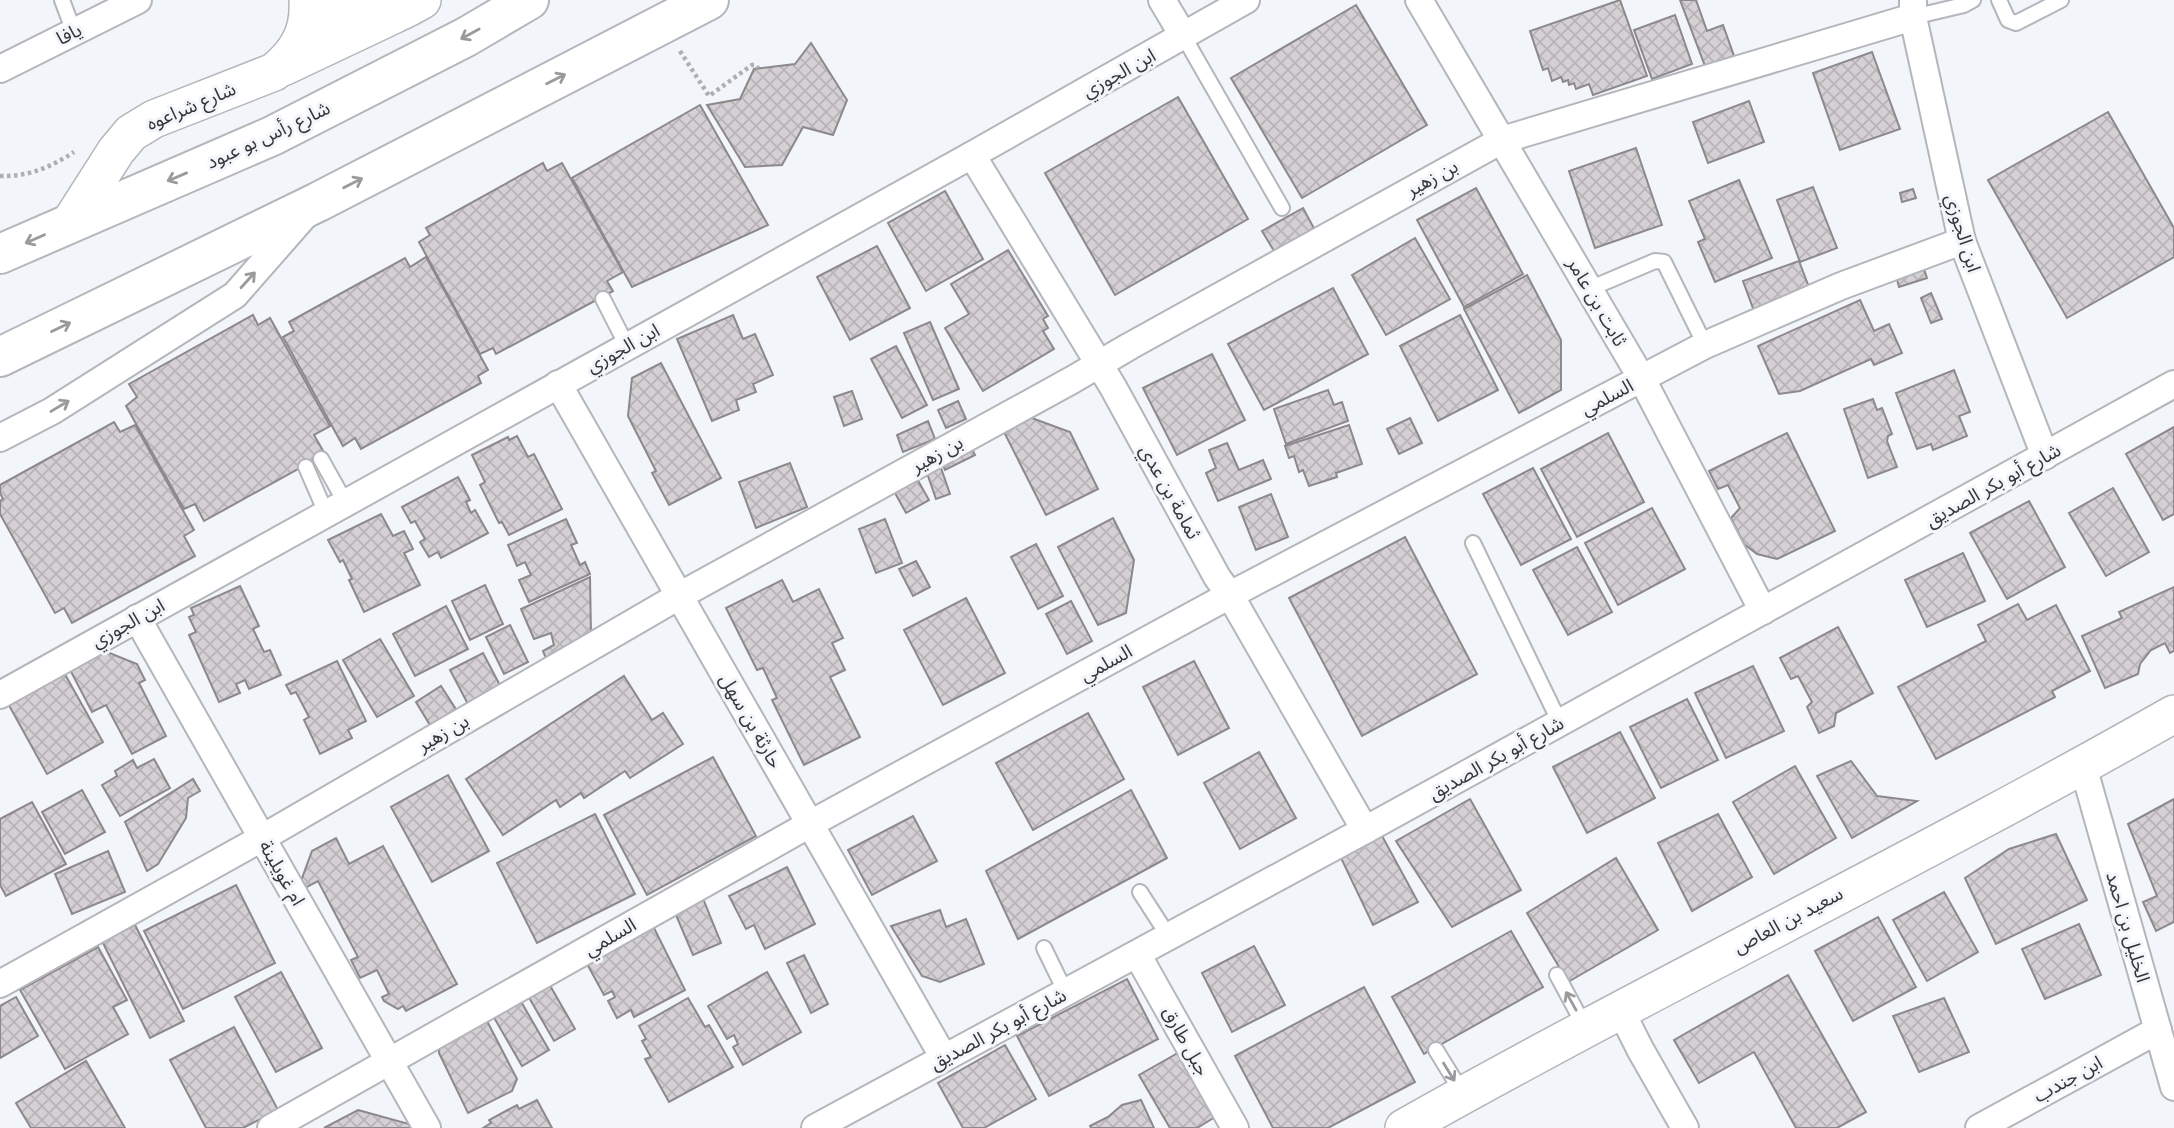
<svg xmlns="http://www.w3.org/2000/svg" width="2174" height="1128" viewBox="0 0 2174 1128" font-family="Montserrat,'Noto Sans Arabic',sans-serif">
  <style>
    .building { fill: url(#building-cross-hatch); stroke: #8c888c; stroke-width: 2 }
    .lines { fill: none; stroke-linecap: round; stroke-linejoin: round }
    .lane-casing { stroke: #b3b6bb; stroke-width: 18 }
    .street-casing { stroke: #b3b6bb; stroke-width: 30 }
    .secondary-casing { stroke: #b3b6bb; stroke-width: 40 }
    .primary-casing { stroke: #b3b6bb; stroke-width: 42 }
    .path { stroke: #acafb3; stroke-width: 4.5; stroke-dasharray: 3.5 3.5; stroke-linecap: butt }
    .lane { stroke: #fff; stroke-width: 14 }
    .street { stroke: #fff; stroke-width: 26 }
    .secondary { stroke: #fff; stroke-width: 37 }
    .primary { stroke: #fff; stroke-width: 38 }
    .oneway { stroke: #9a9a9c }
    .labels { text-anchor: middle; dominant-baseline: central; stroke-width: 6; stroke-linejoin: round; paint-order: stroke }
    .street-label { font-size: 19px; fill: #343638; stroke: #f2f5fa }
  </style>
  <defs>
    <pattern id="building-cross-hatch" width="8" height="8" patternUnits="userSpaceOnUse" patternTransform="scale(1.75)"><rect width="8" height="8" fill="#d4d0d4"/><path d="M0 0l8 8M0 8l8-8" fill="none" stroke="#b7b3b7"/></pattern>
  </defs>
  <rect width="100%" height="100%" fill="#f2f5fa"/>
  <g class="building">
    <polygon points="1620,0 1647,76 1593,95 1589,84 1576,89 1574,83 1569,85 1568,80 1563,82 1561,77 1552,81 1548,68 1543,70 1530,31"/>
    <polygon points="1680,0 1696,0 1707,31 1723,25 1734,56 1705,66"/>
    <polygon points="1356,5 1427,125 1302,198 1231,78"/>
    <polygon points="1675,15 1692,64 1652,79 1634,30"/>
    <polygon points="811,43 847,100 833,135 803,127 782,165 745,167 707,105 740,99 754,69 795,64"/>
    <polygon points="1872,52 1900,129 1840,150 1813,73"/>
    <polygon points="1178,97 1248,219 1115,295 1045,173"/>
    <polygon points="1749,101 1764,142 1708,163 1693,122"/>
    <polygon points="700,105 768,225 632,287 572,178"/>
    <polygon points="2108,112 2174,228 2174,257 2067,318 1988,180"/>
    <polygon points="1636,148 1662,225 1595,248 1569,171"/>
    <polygon points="543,163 547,171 562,163 623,272 607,281 613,291 496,354 493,348 480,354 419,242 430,235 426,228"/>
    <polygon points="1739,180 1772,258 1715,282 1698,242 1705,239 1689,201"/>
    <polygon points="1813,187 1837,248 1800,262 1777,200"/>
    <polygon points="1476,188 1523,274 1464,307 1417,220"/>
    <polygon points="1913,189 1916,198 1902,202 1900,193"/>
    <polygon points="945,191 983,259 926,291 888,223"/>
    <polygon points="1303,208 1317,234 1277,256 1262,231"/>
    <polygon points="1415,238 1450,299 1386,335 1352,275"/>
    <polygon points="877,246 910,308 850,340 817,277"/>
    <polygon points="1008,250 1048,316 1043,319 1048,328 1043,331 1054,349 983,391 945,328 969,314 951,284"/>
    <polygon points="426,257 488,370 478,376 481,383 361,449 355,438 343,446 283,337 294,331 289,322 405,258 410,267"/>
    <polygon points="1799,261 1810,290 1754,311 1743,281"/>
    <polygon points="1922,263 1927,278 1899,287 1895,272"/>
    <polygon points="1527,275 1561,340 1561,390 1519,413 1464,309"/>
    <polygon points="1333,288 1368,354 1264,410 1228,344"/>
    <polygon points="1931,293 1942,319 1931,323 1921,298"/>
    <polygon points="1860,300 1874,331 1889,324 1902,353 1874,365 1871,359 1800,391 1779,394 1758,346"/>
    <polygon points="253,315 258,325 270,318 330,426 314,435 325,454 204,521 195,504 184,509 126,406 137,397 129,384"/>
    <polygon points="733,315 743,339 755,334 773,375 753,384 756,392 736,400 739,410 712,421 677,339"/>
    <polygon points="1460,315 1498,390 1438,421 1400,346"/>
    <polygon points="930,322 959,389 933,400 904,333"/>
    <polygon points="896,346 927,405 902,418 871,359"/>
    <polygon points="1212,354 1245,420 1177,455 1143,388"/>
    <polygon points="661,363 721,478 669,505 652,473 656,471 628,416 632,378"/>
    <polygon points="1954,370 1970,412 1959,416 1967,436 1933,450 1931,444 1917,449 1896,393"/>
    <polygon points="1328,390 1334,405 1342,402 1348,421 1286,444 1274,409"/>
    <polygon points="852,391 862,419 844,426 834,397"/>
    <polygon points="1873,399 1877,410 1882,408 1892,434 1888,436 1887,441 1897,467 1868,478 1844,409"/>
    <polygon points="958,401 966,419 946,428 938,410"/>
    <polygon points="1029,417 1070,432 1098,489 1046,515 1003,430"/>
    <polygon points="1410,418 1422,443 1399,454 1387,429"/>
    <polygon points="928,421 935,439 903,452 897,435"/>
    <polygon points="114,422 120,432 135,425 194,530 184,536 195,556 72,623 64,608 55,613 0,514 0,501 3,499 0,493 0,485"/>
    <polygon points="1349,425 1362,464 1336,473 1337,477 1309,486 1303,470 1299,472 1294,456 1289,458 1285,446"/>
    <polygon points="2174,427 2174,514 2163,520 2126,454"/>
    <polygon points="1608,433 1644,502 1577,537 1541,469"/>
    <polygon points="1787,433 1835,531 1777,559 1757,554 1744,544 1731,518 1740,508 1728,485 1718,489 1709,471"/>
    <polygon points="517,436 528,457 534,454 562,509 509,535 502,522 499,523 480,485 485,482 472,455 508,437 509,440"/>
    <polygon points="969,443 975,455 945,470 939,457"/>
    <polygon points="1227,443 1239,470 1263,460 1271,479 1218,501 1206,473 1216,468 1209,450"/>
    <polygon points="790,463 807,507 756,528 739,482"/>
    <polygon points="941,468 950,494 936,499 927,473"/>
    <polygon points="1533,468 1571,539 1521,565 1483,494"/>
    <polygon points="458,477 470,500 466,502 471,513 475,510 488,533 441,558 438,552 429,557 420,542 425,539 415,521 411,523 402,507"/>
    <polygon points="916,477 929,500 906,513 894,491"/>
    <polygon points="2113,488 2149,552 2106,576 2069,513"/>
    <polygon points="1271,494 1288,537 1256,550 1239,507"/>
    <polygon points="2029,501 2065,567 2007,599 1970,533"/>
    <polygon points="1652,508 1685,569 1618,605 1585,543"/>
    <polygon points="381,514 393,536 404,531 413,549 404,553 420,585 364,612 349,580 352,579 343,560 340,562 328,540"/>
    <polygon points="1113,518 1134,560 1126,613 1098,625 1058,547"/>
    <polygon points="566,519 577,543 571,545 580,565 585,562 590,574 529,602 519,580 531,575 525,562 517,566 508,545"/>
    <polygon points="885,519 902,563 876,573 859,529"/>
    <polygon points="1405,537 1477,674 1362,736 1289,598"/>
    <polygon points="1036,544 1063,596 1038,609 1011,557"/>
    <polygon points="1577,547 1612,612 1568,635 1533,570"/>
    <polygon points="1963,553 1985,601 1927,627 1905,580"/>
    <polygon points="916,561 930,587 913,596 899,569"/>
    <polygon points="590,577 591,635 547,661 543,651 554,645 551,633 534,639 521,609"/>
    <polygon points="782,580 793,602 819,589 843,638 832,643 845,670 830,677 860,737 804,765 772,700 777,698 763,668 757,670 726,608"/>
    <polygon points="485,585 503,624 470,640 452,601"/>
    <polygon points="240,586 259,626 253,629 264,652 270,650 281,675 249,689 245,680 236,684 240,693 219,702 189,635 196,632 189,617 194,615 191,608"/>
    <polygon points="2174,587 2174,651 2170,653 2165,643 2151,650 2140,664 2138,674 2105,688 2082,636 2122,618 2119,612"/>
    <polygon points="966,598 1005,673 943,705 904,630"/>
    <polygon points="1071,601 1092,641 1067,654 1046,614"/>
    <polygon points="2018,604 2027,620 2056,605 2090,671 2052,691 2055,697 1936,759 1898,687 1986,641 1978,625"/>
    <polygon points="446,606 468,649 415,676 393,634"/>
    <polygon points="510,625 528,662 504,674 486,637"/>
    <polygon points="1838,627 1873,693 1836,713 1834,726 1819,733 1807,707 1812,702 1798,676 1791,679 1780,658"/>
    <polygon points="380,639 414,696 377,717 343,660"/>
    <polygon points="97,648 137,664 145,680 139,683 166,736 132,754 106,705 92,712 67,664"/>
    <polygon points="483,653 503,691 470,708 450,670"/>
    <polygon points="337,661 366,721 348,730 352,738 320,754 304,720 309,717 296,692 291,694 286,685"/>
    <polygon points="1194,661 1229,728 1178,755 1143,687"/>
    <polygon points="1753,666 1784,731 1726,758 1695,693"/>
    <polygon points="62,669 103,742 47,774 6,700"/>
    <polygon points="624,676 652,720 663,713 683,744 630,778 625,771 584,798 581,793 560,807 556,800 503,835 466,779"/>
    <polygon points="441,686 459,714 433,730 416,702"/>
    <polygon points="1687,699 1718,760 1661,788 1630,727"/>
    <polygon points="1088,713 1124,779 1033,830 996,763"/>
    <polygon points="1620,732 1655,798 1587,833 1553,767"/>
    <polygon points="1259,752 1296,818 1240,849 1204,783"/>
    <polygon points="713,757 756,836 647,895 604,815"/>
    <polygon points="154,759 170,788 120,816 102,785 117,776 115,771 133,760 137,768"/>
    <polygon points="1851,761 1877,796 1917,801 1852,838 1817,776"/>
    <polygon points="1795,766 1836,838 1774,874 1733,802"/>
    <polygon points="448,775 489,851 432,882 391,807"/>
    <polygon points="193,779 200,791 188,798 186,818 158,864 147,871 125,822"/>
    <polygon points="82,790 105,832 65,854 42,812"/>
    <polygon points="1131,790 1167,858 1018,939 986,871"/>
    <polygon points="1470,799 1521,890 1452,927 1396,841"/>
    <polygon points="2174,799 2174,922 2156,931 2143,902 2157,896 2128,824"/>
    <polygon points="32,802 66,864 6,896 0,885 0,819"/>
    <polygon points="595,814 635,894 537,943 497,863"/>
    <polygon points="1718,814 1752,877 1692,911 1658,843"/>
    <polygon points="913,816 937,861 872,895 848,850"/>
    <polygon points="1381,834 1418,902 1373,925 1341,858"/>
    <polygon points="2056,834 2087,900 1996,944 1965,878 2009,849"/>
    <polygon points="336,838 349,864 383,846 457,984 406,1011 403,1006 398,1009 384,1001 382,997 389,994 377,970 360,978 351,960 358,957 318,881 305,888 301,881 312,851"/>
    <polygon points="108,851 125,892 72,914 55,874"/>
    <polygon points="1616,858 1658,930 1568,982 1527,913"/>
    <polygon points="787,867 815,924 765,949 754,925 746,929 729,896"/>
    <polygon points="236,885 275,963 183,1009 144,931"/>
    <polygon points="1944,892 1978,952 1927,981 1893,920"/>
    <polygon points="702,896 721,943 693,955 673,908"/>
    <polygon points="940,910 946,927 966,919 984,964 940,982 922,976 891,926"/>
    <polygon points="1878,917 1916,987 1853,1021 1815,951"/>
    <polygon points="651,922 685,990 634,1017 631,1010 617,1018 608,1001 615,997 612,991 604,995 586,962"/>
    <polygon points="2079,924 2101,975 2045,999 2022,949"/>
    <polygon points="135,925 184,1021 150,1038 102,941"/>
    <polygon points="1511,931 1543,987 1424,1054 1392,997"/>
    <polygon points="1254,946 1285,1005 1232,1032 1202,973"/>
    <polygon points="98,947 127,1000 113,1007 128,1034 65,1069 20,990"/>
    <polygon points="804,955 828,1004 811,1013 787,963"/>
    <polygon points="281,972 322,1048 276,1072 235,997"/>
    <polygon points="767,972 801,1032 743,1065 733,1047 738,1044 734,1035 727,1039 708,1006"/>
    <polygon points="1788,975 1866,1112 1837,1128 1796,1128 1754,1052 1699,1083 1674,1040"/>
    <polygon points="1127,979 1158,1039 1049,1096 1017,1036"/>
    <polygon points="548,982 575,1029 554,1041 527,994"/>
    <polygon points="1364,987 1415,1082 1328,1128 1273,1128 1235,1056"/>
    <polygon points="16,997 38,1036 0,1058 0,1006"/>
    <polygon points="519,998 549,1050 522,1066 492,1014"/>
    <polygon points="688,998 705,1027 709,1025 733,1067 669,1102 645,1059 651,1057 642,1041 646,1039 639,1026"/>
    <polygon points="1944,998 1969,1052 1919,1072 1893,1016"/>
    <polygon points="486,1019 517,1079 512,1091 468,1113 439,1053 440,1037"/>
    <polygon points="234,1027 278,1110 243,1128 206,1128 170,1060"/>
    <polygon points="1005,1045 1036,1099 984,1128 963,1128 938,1083"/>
    <polygon points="1183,1050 1220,1114 1197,1128 1170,1128 1139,1075"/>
    <polygon points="86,1061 125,1128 31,1128 16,1103"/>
    <polygon points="537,1100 552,1128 483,1128 491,1123 489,1120 517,1105 519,1109"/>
    <polygon points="1141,1100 1154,1128 1091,1128 1090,1126 1108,1117 1122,1105"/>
    <polygon points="358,1110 409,1124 411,1128 324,1128"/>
  </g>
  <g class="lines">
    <g class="lane-casing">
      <g id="lane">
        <polyline points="62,0 74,32"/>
        <polyline points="1999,0 2008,20 2016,23 2061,0"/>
        <polyline points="1913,17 1964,5 1973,0"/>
        <polyline points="1184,37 1282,208"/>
        <polyline points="1589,289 1655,261 1664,262 1705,345"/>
        <polyline points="603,299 627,346"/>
        <polyline points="321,459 345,502"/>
        <polyline points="306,467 326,513"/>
        <polyline points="1473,543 1560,723"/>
        <polyline points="1140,892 1169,937"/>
        <polyline points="1044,948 1066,993"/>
        <polyline points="1557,975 1585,1027"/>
        <polyline points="1436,1050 1463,1094"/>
      </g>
    </g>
    <g class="street-casing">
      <g id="street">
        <polyline points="1162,0 1184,37"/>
        <polyline points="1419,0 1642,379 1763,611"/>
        <polyline points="1913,2 1913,17 1962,241 2045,456"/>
        <polyline points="0,69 138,0"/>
        <polyline points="972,155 1113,387 1217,577 1230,595 1365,830"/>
        <polyline points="558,384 944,1058"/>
        <polyline points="0,438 52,411 235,295 306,214"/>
        <polyline points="137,618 427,1128"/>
        <polyline points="0,695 972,155 1246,0"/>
        <polyline points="2083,766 2174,1087"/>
        <polyline points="1137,954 1235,1128"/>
        <polyline points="0,984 262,838 679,596 1072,380 1130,346 1502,140 1913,17"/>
        <polyline points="1620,1009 1640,1049 1685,1128"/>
        <polyline points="271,1128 810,824 1230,595 1705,345 1841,286 1962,241"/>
        <polyline points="815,1128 1365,830 2174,384"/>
        <polyline points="1979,1128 2158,1030"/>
      </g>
    </g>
    <g class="secondary-casing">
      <g id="secondary">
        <path d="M315,0C335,16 367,23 391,15C402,12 413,5 422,0"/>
        <polyline points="283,67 393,15"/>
        <path d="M70,223L116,151L131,133L154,119L274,72C298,53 310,31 308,0"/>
        <path d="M1404,1128C1658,985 1921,858 2174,714"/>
      </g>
    </g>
    <g class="primary-casing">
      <g id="primary">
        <polyline points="0,254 272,136 466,37 529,0"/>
        <polyline points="0,357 318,202 709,0"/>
      </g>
    </g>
    <g class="path">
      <polyline points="680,51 709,96 752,65 756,65 758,68"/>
      <path d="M0,176C28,177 51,167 74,152"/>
    </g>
    <use href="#lane" class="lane"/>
    <use href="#street" class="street"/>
    <use href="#secondary" class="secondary"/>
    <use href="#primary" class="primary"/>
  </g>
  <defs><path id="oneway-shaft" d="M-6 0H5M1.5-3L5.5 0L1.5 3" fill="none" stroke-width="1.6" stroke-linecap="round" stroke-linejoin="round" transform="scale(1.75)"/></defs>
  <g class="oneway">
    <use href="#oneway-shaft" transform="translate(470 34) rotate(151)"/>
    <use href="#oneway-shaft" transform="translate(556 79) rotate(-27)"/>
    <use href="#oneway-shaft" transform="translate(177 177) rotate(157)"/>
    <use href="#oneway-shaft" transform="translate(353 183) rotate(-27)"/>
    <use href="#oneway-shaft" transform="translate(35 239) rotate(156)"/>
    <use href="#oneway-shaft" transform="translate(248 280) rotate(-48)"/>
    <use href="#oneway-shaft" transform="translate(61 327) rotate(-26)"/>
    <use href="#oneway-shaft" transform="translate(60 406) rotate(-31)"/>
    <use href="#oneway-shaft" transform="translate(1571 1001) rotate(-119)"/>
    <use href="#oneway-shaft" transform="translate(1449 1072) rotate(58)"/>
  </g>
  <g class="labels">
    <g class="street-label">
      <text transform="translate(69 34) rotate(-27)">يافا</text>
      <text transform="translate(1119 73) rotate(-29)">ابن الجوزي</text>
      <text transform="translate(191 106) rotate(-23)">شارع شراعوه</text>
      <text transform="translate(268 135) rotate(-25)">شارع رأس بو عبود</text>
      <text transform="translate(1432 178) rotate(-29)">بن زهير</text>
      <text transform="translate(1963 233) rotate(73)">ابن الجوزي</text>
      <text transform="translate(1597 302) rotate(60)">ثابت بن عامر</text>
      <text transform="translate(623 348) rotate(-29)">ابن الجوزي</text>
      <text transform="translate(1607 397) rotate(-28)">السلمي</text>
      <text transform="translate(937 454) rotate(-29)">بن زهير</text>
      <text transform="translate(1993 485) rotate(-29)">شارع أبو بكر الصديق</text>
      <text transform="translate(1170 492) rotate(61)">ثمامة بن عدي</text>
      <text transform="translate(128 623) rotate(-29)">ابن الجوزي</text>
      <text transform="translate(1106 663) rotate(-29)">السلمي</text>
      <text transform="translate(751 721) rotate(60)">حارثة بن سهل</text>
      <text transform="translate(443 733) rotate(-30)">بن زهير</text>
      <text transform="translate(1496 758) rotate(-29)">شارع أبو بكر الصديق</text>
      <text transform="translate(282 873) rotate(60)">ام غويلينة</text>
      <text transform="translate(1788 920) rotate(-28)">سعيد بن العاص</text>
      <text transform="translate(2128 927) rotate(74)">الخليل بن احمد</text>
      <text transform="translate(610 937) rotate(-30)">السلمي</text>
      <text transform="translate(998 1029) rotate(-28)">شارع أبو بكر الصديق</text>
      <text transform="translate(1186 1041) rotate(61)">جبل طارق</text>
      <text transform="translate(2068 1079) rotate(-29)">ابن جندب</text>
    </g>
  </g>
</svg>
